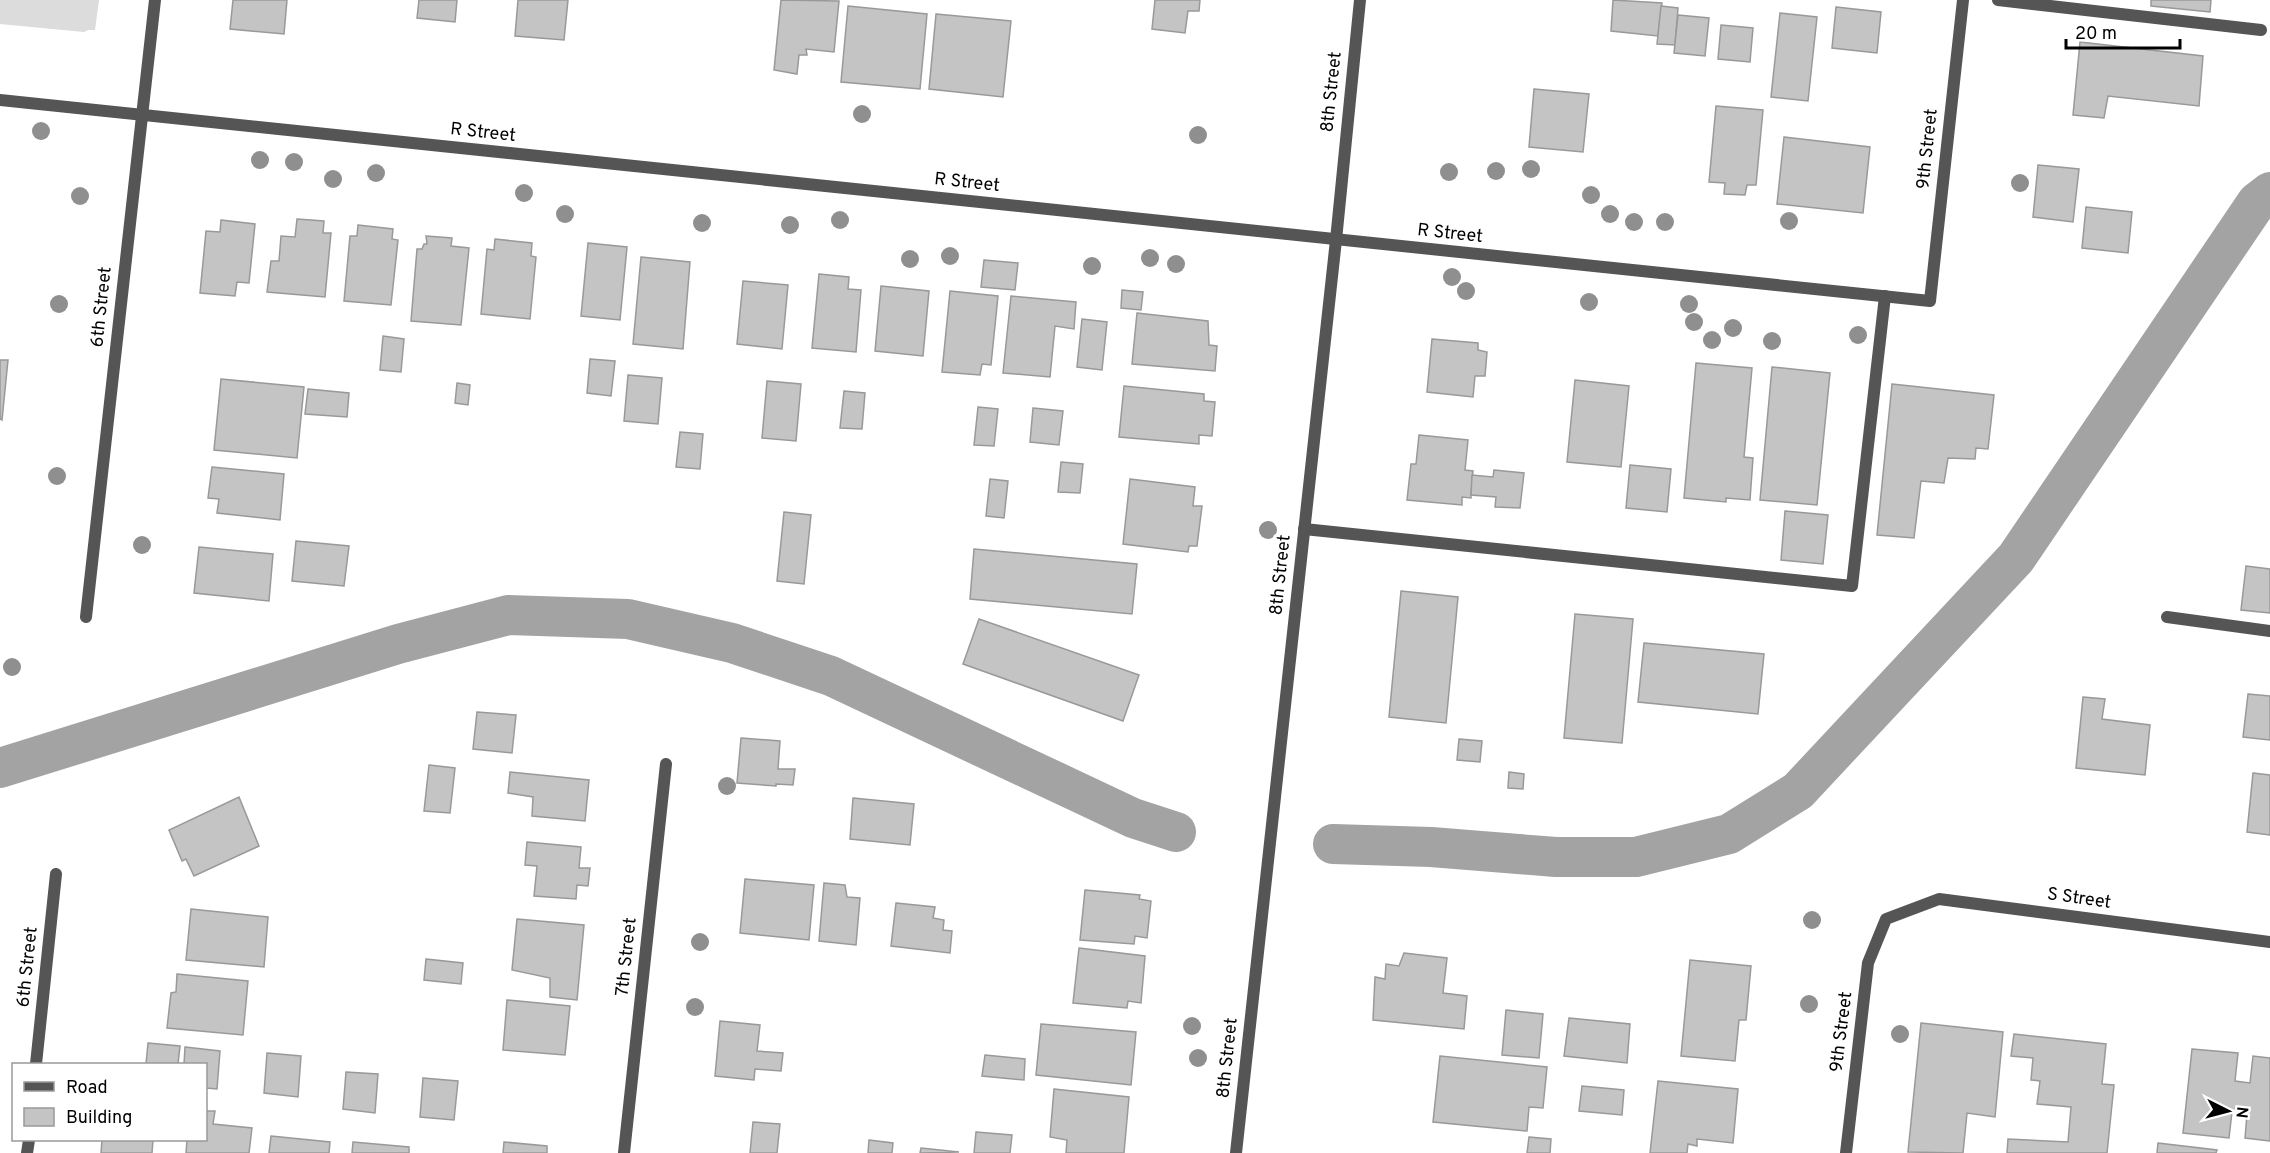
<svg xmlns="http://www.w3.org/2000/svg" width="2270" height="1153" viewBox="0 0 2270 1153" font-family="Overpass,sans-serif">
  <style>
    .green { fill: #dcdcdc }
    .lines { fill: none; stroke-linecap: round; stroke-linejoin: round }
    .canal { stroke: #a3a3a3; stroke-width: 40 }
    .building { fill: #c4c4c4; stroke: #999; stroke-width: 1.5 }
    .lane { stroke: #555; stroke-width: 12 }
    .street { stroke: #555; stroke-width: 12 }
    .tree { fill: #8f8f8f }
    .labels { text-anchor: middle; dominant-baseline: central; stroke-width: 6; stroke-linejoin: round; paint-order: stroke }
    .street-label { font-size: 18px; fill: #000; stroke: #fff }
  </style>
  <rect width="100%" height="100%" fill="#fff"/>
  <polygon class="green" points="0,0 99,0 95,30 88,30 84,32 0,24"/>
  <g class="lines">
    <g class="canal">
      <polyline points="0,768 398,644 508,615 628,619 732,643 831,676 1133,818 1176,832"/>
      <polyline points="1333,844 1431,847 1556,857 1636,857 1729,834 1798,791 2016,558 2257,202 2270,192"/>
    </g>
  </g>
  <g class="building">
    <polygon points="233,0 287,0 284,34 230,29"/>
    <polygon points="419,0 457,0 455,22 417,18"/>
    <polygon points="518,0 568,0 564,40 515,36"/>
    <polygon points="781,0 839,1 834,52 806,49 807,55 799,55 797,74 774,70"/>
    <polygon points="1155,0 1200,0 1199,11 1188,11 1185,33 1152,29"/>
    <polygon points="1613,0 1662,3 1658,36 1611,31"/>
    <polygon points="2151,0 2211,0 2210,12 2151,6"/>
    <polygon points="848,6 927,14 920,89 841,82"/>
    <polygon points="1661,6 1678,8 1675,45 1657,44"/>
    <polygon points="1836,7 1881,12 1877,53 1832,48"/>
    <polygon points="1780,13 1817,17 1808,101 1771,97"/>
    <polygon points="936,14 1011,21 1003,97 929,89"/>
    <polygon points="1678,15 1709,18 1705,56 1674,53"/>
    <polygon points="1721,25 1753,28 1750,62 1718,59"/>
    <polygon points="2080,42 2203,56 2199,106 2108,96 2104,118 2073,115"/>
    <polygon points="1534,89 1589,94 1583,152 1529,147"/>
    <polygon points="1716,106 1763,110 1756,185 1747,185 1745,195 1724,194 1725,183 1709,182"/>
    <polygon points="1784,137 1870,147 1863,213 1777,204"/>
    <polygon points="2038,165 2079,169 2073,222 2033,217"/>
    <polygon points="2086,207 2132,212 2128,253 2082,248"/>
    <polygon points="297,219 324,221 323,233 331,233 325,297 267,292 271,261 279,261 281,236 295,237"/>
    <polygon points="221,220 255,224 249,283 237,282 235,296 200,293 206,231 220,232"/>
    <polygon points="358,225 393,229 392,239 398,240 391,305 344,301 350,236 357,236"/>
    <polygon points="426,236 452,238 451,246 469,248 461,325 411,321 417,249 422,249 424,244 427,244"/>
    <polygon points="495,239 532,243 531,256 536,257 530,319 481,314 487,249 494,250"/>
    <polygon points="588,243 627,247 620,320 581,316"/>
    <polygon points="641,257 690,262 683,349 633,344"/>
    <polygon points="984,260 1018,263 1015,290 981,287"/>
    <polygon points="819,274 849,277 848,289 861,290 856,352 812,348"/>
    <polygon points="743,281 788,285 782,349 737,344"/>
    <polygon points="881,286 929,291 923,356 875,351"/>
    <polygon points="1122,290 1143,292 1141,310 1121,308"/>
    <polygon points="950,291 998,296 991,365 982,364 980,375 942,372"/>
    <polygon points="1011,296 1076,302 1074,329 1055,326 1050,377 1003,373"/>
    <polygon points="1137,313 1208,321 1209,345 1217,346 1215,371 1132,364"/>
    <polygon points="1082,319 1107,322 1102,370 1077,367"/>
    <polygon points="383,336 404,339 401,372 380,370"/>
    <polygon points="1432,339 1478,343 1478,350 1487,352 1485,376 1475,376 1473,397 1427,392"/>
    <polygon points="590,359 615,361 611,396 587,393"/>
    <polygon points="0,360 8,360 2,420 0,419"/>
    <polygon points="1696,363 1752,368 1744,457 1753,458 1750,500 1726,498 1726,502 1684,498"/>
    <polygon points="1772,367 1830,373 1817,505 1760,500"/>
    <polygon points="628,375 662,378 658,424 624,421"/>
    <polygon points="221,379 304,387 297,458 214,450"/>
    <polygon points="1575,380 1629,386 1621,467 1567,462"/>
    <polygon points="767,381 801,384 796,441 762,438"/>
    <polygon points="457,383 470,385 468,405 455,403"/>
    <polygon points="1892,384 1994,395 1988,449 1976,448 1975,459 1948,458 1944,483 1921,481 1914,538 1877,535"/>
    <polygon points="1124,386 1204,394 1204,401 1215,402 1212,436 1199,435 1199,444 1119,437"/>
    <polygon points="308,389 349,393 347,417 305,414"/>
    <polygon points="844,391 865,393 862,429 840,428"/>
    <polygon points="978,407 998,409 994,446 974,445"/>
    <polygon points="1033,408 1063,411 1059,445 1030,442"/>
    <polygon points="680,432 703,434 700,469 676,467"/>
    <polygon points="1419,435 1468,440 1465,470 1473,471 1471,495 1471,498 1462,497 1462,505 1407,500 1411,464 1416,464"/>
    <polygon points="1061,462 1083,464 1080,493 1058,492"/>
    <polygon points="1630,465 1671,469 1667,512 1626,508"/>
    <polygon points="212,467 284,474 280,520 217,513 219,499 208,498"/>
    <polygon points="1494,470 1524,473 1520,508 1495,507 1496,497 1471,495 1472,475 1493,477"/>
    <polygon points="990,479 1008,481 1004,518 986,516"/>
    <polygon points="1130,479 1195,487 1193,506 1202,506 1197,546 1189,546 1188,552 1123,544"/>
    <polygon points="1785,511 1828,515 1823,564 1781,560"/>
    <polygon points="784,512 811,515 804,584 777,581"/>
    <polygon points="296,541 349,546 344,586 292,581"/>
    <polygon points="199,547 273,554 269,601 194,593"/>
    <polygon points="974,549 1137,564 1132,614 970,599"/>
    <polygon points="2246,566 2270,569 2270,613 2241,610"/>
    <polygon points="1401,591 1458,597 1446,723 1389,717"/>
    <polygon points="1575,614 1633,619 1622,743 1564,738"/>
    <polygon points="979,619 1139,675 1123,721 963,664"/>
    <polygon points="1644,643 1764,654 1758,714 1638,702"/>
    <polygon points="2248,694 2270,696 2270,740 2243,737"/>
    <polygon points="2083,697 2105,699 2102,719 2150,725 2145,775 2076,768"/>
    <polygon points="477,712 516,715 512,753 473,749"/>
    <polygon points="741,738 780,741 778,769 795,769 793,785 776,784 776,786 737,783"/>
    <polygon points="1459,739 1482,741 1480,762 1457,760"/>
    <polygon points="429,765 455,768 450,813 424,811"/>
    <polygon points="510,772 589,780 585,821 532,816 533,797 508,793"/>
    <polygon points="1509,772 1524,774 1523,789 1508,788"/>
    <polygon points="2253,773 2270,775 2270,835 2247,832"/>
    <polygon points="239,797 259,846 194,876 186,859 182,861 169,830"/>
    <polygon points="853,798 914,804 910,845 850,839"/>
    <polygon points="527,842 581,847 579,868 590,868 588,886 577,885 576,899 534,896 537,866 525,865"/>
    <polygon points="745,879 814,885 809,940 740,933"/>
    <polygon points="824,883 845,885 847,897 860,898 856,945 819,941"/>
    <polygon points="1085,890 1140,895 1139,899 1151,901 1147,938 1135,936 1134,944 1080,940"/>
    <polygon points="896,903 935,907 933,918 944,920 943,930 952,931 950,953 891,946"/>
    <polygon points="191,909 268,917 264,967 186,960"/>
    <polygon points="517,919 584,925 577,1000 550,997 550,978 512,970"/>
    <polygon points="1079,948 1145,956 1141,1003 1128,1001 1127,1008 1073,1003"/>
    <polygon points="1404,953 1447,958 1443,993 1467,996 1464,1029 1373,1020 1375,977 1385,979 1386,964 1399,966"/>
    <polygon points="426,959 463,963 461,984 424,980"/>
    <polygon points="1690,960 1751,966 1746,1020 1739,1020 1735,1061 1681,1056"/>
    <polygon points="177,974 248,981 243,1035 167,1028 171,993 176,992"/>
    <polygon points="507,1000 570,1006 565,1055 503,1050"/>
    <polygon points="1506,1010 1543,1014 1539,1058 1502,1055"/>
    <polygon points="1569,1018 1630,1024 1627,1063 1564,1056"/>
    <polygon points="720,1021 760,1025 757,1051 783,1053 781,1071 755,1069 754,1080 715,1076"/>
    <polygon points="1921,1023 2003,1032 1995,1117 1967,1113 1963,1153 1908,1152"/>
    <polygon points="1041,1024 1136,1032 1131,1085 1036,1075"/>
    <polygon points="2014,1034 2106,1044 2102,1084 2114,1085 2107,1153 2007,1153 2008,1139 2068,1142 2071,1107 2037,1104 2040,1081 2031,1080 2033,1058 2011,1056"/>
    <polygon points="148,1043 180,1046 178,1064 146,1064"/>
    <polygon points="185,1047 220,1051 217,1089 206,1088 206,1064 184,1064"/>
    <polygon points="2192,1049 2238,1053 2235,1081 2250,1083 2253,1056 2270,1058 2270,1141 2245,1138 2247,1114 2232,1112 2229,1138 2183,1133"/>
    <polygon points="267,1053 301,1056 298,1097 264,1093"/>
    <polygon points="985,1055 1025,1059 1024,1080 982,1076"/>
    <polygon points="1440,1056 1547,1067 1543,1108 1529,1107 1527,1131 1433,1122"/>
    <polygon points="346,1072 378,1074 375,1113 343,1109"/>
    <polygon points="423,1078 458,1081 454,1120 420,1117"/>
    <polygon points="1658,1081 1738,1089 1733,1143 1697,1139 1697,1146 1688,1144 1687,1153 1650,1153"/>
    <polygon points="1582,1086 1624,1090 1622,1115 1579,1111"/>
    <polygon points="1054,1089 1129,1097 1124,1153 1066,1153 1067,1140 1050,1137"/>
    <polygon points="206,1111 215,1111 213,1124 252,1128 249,1153 186,1153 187,1140 206,1140"/>
    <polygon points="753,1122 780,1124 777,1153 750,1153"/>
    <polygon points="976,1132 1012,1135 1010,1153 974,1153"/>
    <polygon points="271,1136 330,1142 329,1153 269,1153"/>
    <polygon points="1529,1137 1551,1139 1550,1153 1527,1153"/>
    <polygon points="102,1140 153,1140 152,1153 101,1153"/>
    <polygon points="869,1140 893,1143 892,1153 868,1153"/>
    <polygon points="353,1142 409,1147 409,1153 352,1153"/>
    <polygon points="504,1142 547,1146 547,1153 503,1153"/>
    <polygon points="2158,1143 2217,1150 2216,1153 2157,1153"/>
    <polygon points="921,1148 959,1152 920,1153"/>
  </g>
  <g class="lines">
    <g class="lane">
      <polyline points="1998,0 2261,30"/>
      <polyline points="1304,529 1852,586 1885,296"/>
      <polyline points="2167,617 2270,631"/>
    </g>
    <g class="street">
      <polyline points="0,100 1930,301 1963,0"/>
      <polyline points="86,617 155,0"/>
      <polyline points="36,1064 56,874"/>
      <polyline points="27,1153 29,1140"/>
      <polyline points="624,1153 666,764"/>
      <polyline points="1236,1153 1336,240 1360,0"/>
      <polyline points="1846,1153 1868,963 1886,919 1939,899 2270,942"/>
    </g>
  </g>
  <g class="tree">
    <circle cx="862" cy="114" r="9"/>
    <circle cx="41" cy="131" r="9"/>
    <circle cx="1198" cy="135" r="9"/>
    <circle cx="260" cy="160" r="9"/>
    <circle cx="294" cy="162" r="9"/>
    <circle cx="1531" cy="169" r="9"/>
    <circle cx="1496" cy="171" r="9"/>
    <circle cx="1449" cy="172" r="9"/>
    <circle cx="376" cy="173" r="9"/>
    <circle cx="333" cy="179" r="9"/>
    <circle cx="2020" cy="183" r="9"/>
    <circle cx="524" cy="193" r="9"/>
    <circle cx="1591" cy="195" r="9"/>
    <circle cx="80" cy="196" r="9"/>
    <circle cx="565" cy="214" r="9"/>
    <circle cx="1610" cy="214" r="9"/>
    <circle cx="840" cy="220" r="9"/>
    <circle cx="1789" cy="221" r="9"/>
    <circle cx="1634" cy="222" r="9"/>
    <circle cx="1665" cy="222" r="9"/>
    <circle cx="702" cy="223" r="9"/>
    <circle cx="790" cy="225" r="9"/>
    <circle cx="950" cy="256" r="9"/>
    <circle cx="1150" cy="258" r="9"/>
    <circle cx="910" cy="259" r="9"/>
    <circle cx="1176" cy="264" r="9"/>
    <circle cx="1092" cy="266" r="9"/>
    <circle cx="1452" cy="277" r="9"/>
    <circle cx="1466" cy="291" r="9"/>
    <circle cx="1589" cy="302" r="9"/>
    <circle cx="59" cy="304" r="9"/>
    <circle cx="1689" cy="304" r="9"/>
    <circle cx="1694" cy="322" r="9"/>
    <circle cx="1733" cy="328" r="9"/>
    <circle cx="1858" cy="335" r="9"/>
    <circle cx="1712" cy="340" r="9"/>
    <circle cx="1772" cy="341" r="9"/>
    <circle cx="57" cy="476" r="9"/>
    <circle cx="1268" cy="530" r="9"/>
    <circle cx="142" cy="545" r="9"/>
    <circle cx="12" cy="667" r="9"/>
    <circle cx="727" cy="786" r="9"/>
    <circle cx="1812" cy="920" r="9"/>
    <circle cx="700" cy="942" r="9"/>
    <circle cx="1809" cy="1004" r="9"/>
    <circle cx="695" cy="1007" r="9"/>
    <circle cx="1192" cy="1026" r="9"/>
    <circle cx="1900" cy="1034" r="9"/>
    <circle cx="1198" cy="1058" r="9"/>
  </g>
  <g class="labels">
    <g class="street-label">
      <text transform="translate(1332 92) rotate(-84)">8th Street</text>
      <text transform="translate(483 133) rotate(6)">R Street</text>
      <text transform="translate(1928 149) rotate(-84)">9th Street</text>
      <text transform="translate(967 183) rotate(6)">R Street</text>
      <text transform="translate(1450 234) rotate(6)">R Street</text>
      <text transform="translate(102 307) rotate(-84)">6th Street</text>
      <text transform="translate(1281 575) rotate(-84)">8th Street</text>
      <text transform="translate(2079 899) rotate(8)">S Street</text>
      <text transform="translate(627 957) rotate(-84)">7th Street</text>
      <text transform="translate(28 967) rotate(-84)">6th Street</text>
      <text transform="translate(1842 1032) rotate(-83)">9th Street</text>
      <text transform="translate(1228 1058) rotate(-84)">8th Street</text>
    </g>
  </g>
  <rect x="12" y="1063" width="195" height="78" fill="#ffffff" stroke="#999999" stroke-width="1.5"/>
  <rect x="24" y="1082" width="30" height="9" fill="#555555" stroke="#999999" stroke-width="1.5"/>
  <text x="66" y="1093" font-size="18" fill="#000000">Road</text>
  <rect x="24" y="1108" width="30" height="18" fill="#c4c4c4" stroke="#999999" stroke-width="1.5"/>
  <text x="66" y="1123" font-size="18" fill="#000000">Building</text>
  <g transform="translate(2228 1111) rotate(96)" stroke="#ffffff" stroke-width="4.5" paint-order="stroke">
  <path d="M0-4.5L10 22L0 15L-10 22Z" fill="#000000"/>
  <text y="-9" font-size="16" font-weight="bold" text-anchor="middle" fill="#000000">N</text>
  </g>
  <path d="M2066 39v9h114v-9" fill="none" stroke="#000000" stroke-width="3"/>
  <text x="2075" y="39" font-size="18" fill="#000000" stroke="#ffffff" stroke-width="4.5" paint-order="stroke">20 m</text>
</svg>
